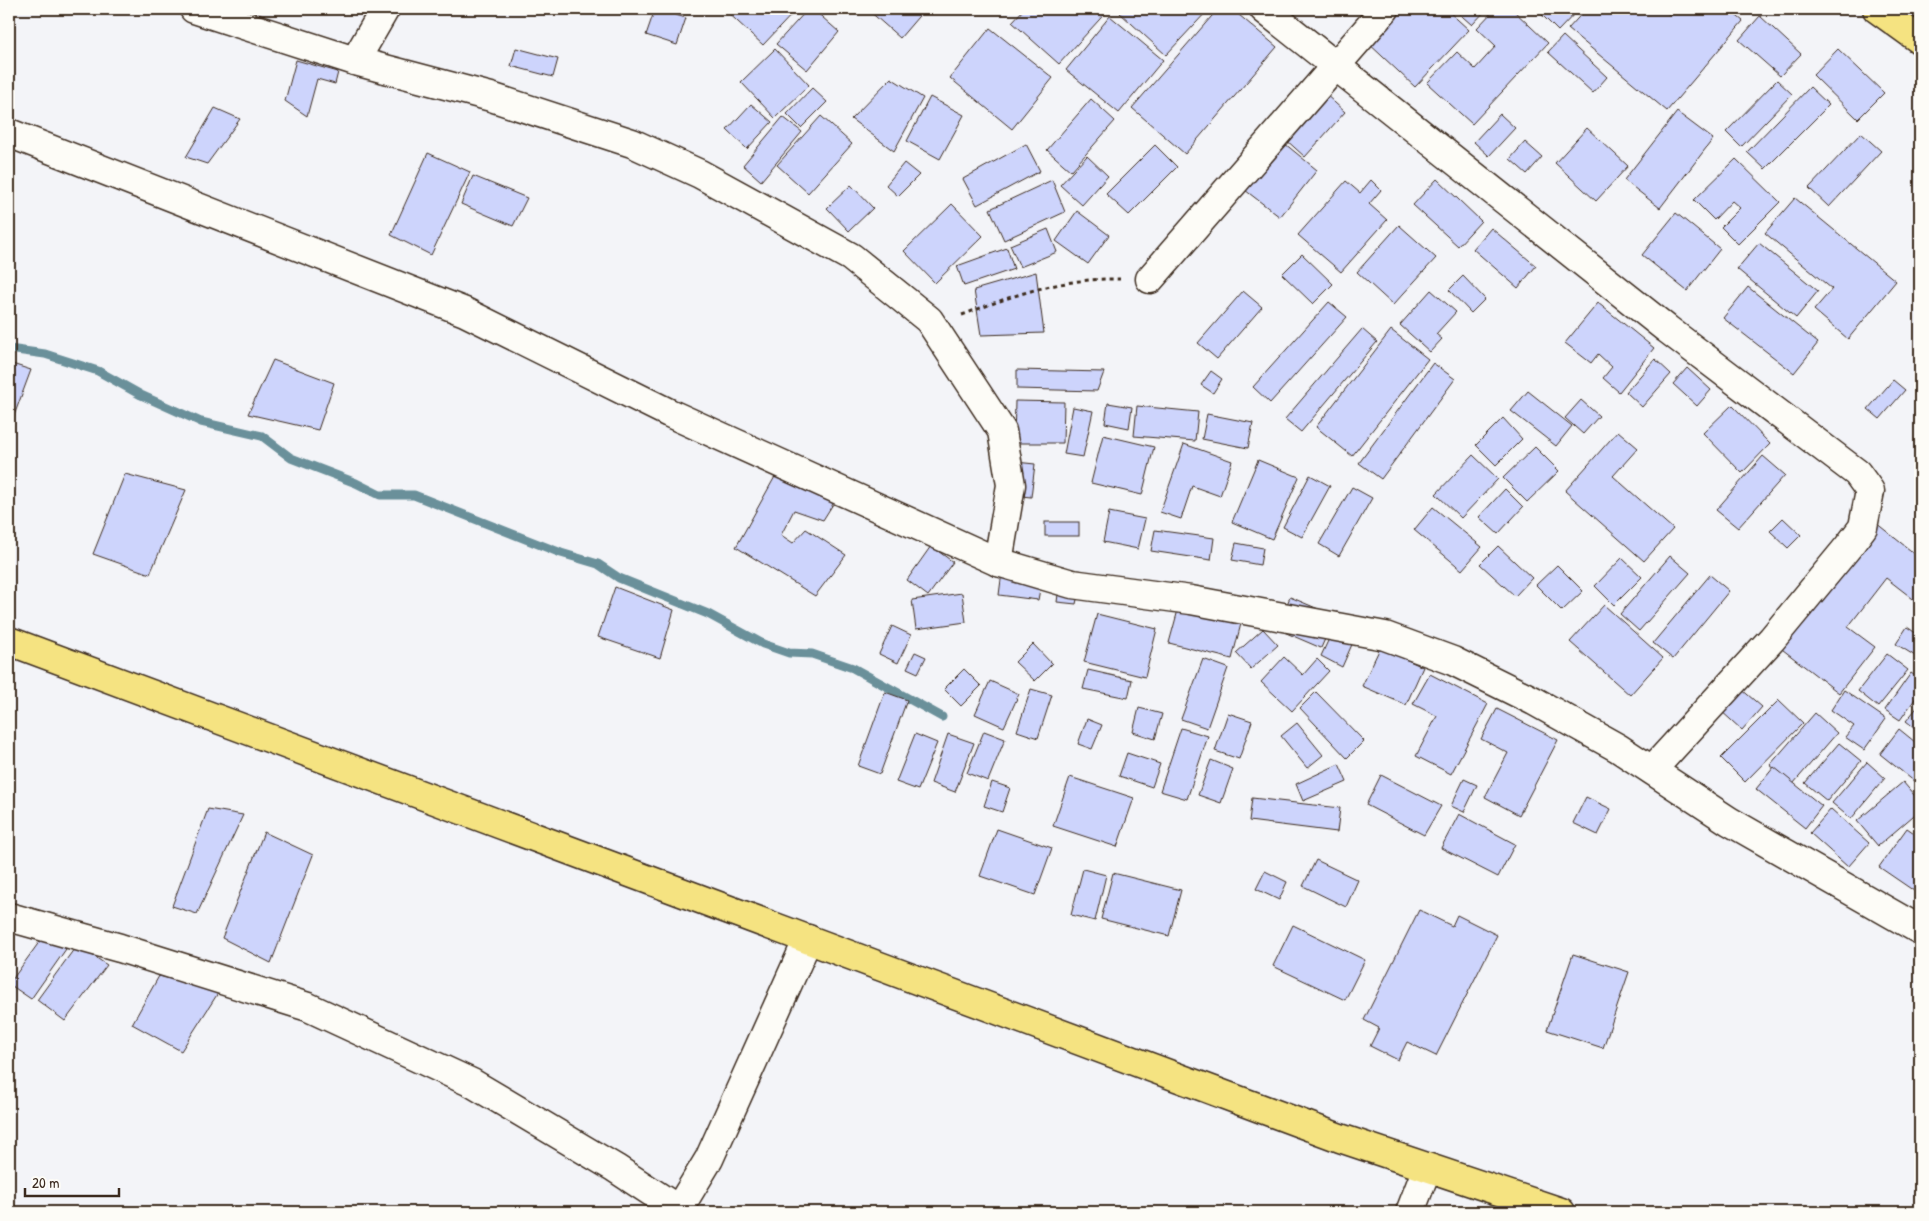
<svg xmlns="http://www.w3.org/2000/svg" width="1929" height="1221" viewBox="0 0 1929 1221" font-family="'Patrick Hand',sans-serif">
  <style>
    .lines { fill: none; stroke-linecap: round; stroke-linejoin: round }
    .stream { stroke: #6b909a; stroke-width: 9 }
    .building { fill: #cdd4fc; stroke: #3b2a1e }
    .minor-casing { stroke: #3b2a1e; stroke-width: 31 }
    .major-casing { stroke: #3b2a1e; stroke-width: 31 }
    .path { stroke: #3b2a1e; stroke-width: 3; stroke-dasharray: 4 4; stroke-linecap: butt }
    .minor { stroke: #fdfcf7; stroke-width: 28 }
    .major { stroke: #f5e381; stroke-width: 28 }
  </style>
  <rect width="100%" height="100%" fill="#f3f4f8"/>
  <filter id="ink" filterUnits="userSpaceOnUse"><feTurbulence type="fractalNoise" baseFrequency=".02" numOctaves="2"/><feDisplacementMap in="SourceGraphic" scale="10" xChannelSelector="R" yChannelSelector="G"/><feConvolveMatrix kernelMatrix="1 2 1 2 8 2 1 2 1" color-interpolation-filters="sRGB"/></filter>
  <g filter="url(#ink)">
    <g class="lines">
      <polyline class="stream" points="9,349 45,354 98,371 141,395 201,422 262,436 291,458 356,483 380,495 414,495 561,553 598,564 619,578 708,614 763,644 789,653 812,654 853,668 942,717"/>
    </g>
    <g class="building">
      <polygon points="655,9 686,18 677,45 646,35"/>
      <polygon points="724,9 797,9 763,45"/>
      <polygon points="808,9 813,9 839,32 807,70 776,44"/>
      <polygon points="867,9 923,9 924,10 900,38"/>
      <polygon points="1024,9 1109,9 1059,64 1012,22"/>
      <polygon points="1124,9 1209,9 1166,55 1120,13"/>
      <polygon points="1218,9 1232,9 1277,47 1185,154 1132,108"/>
      <polygon points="1396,9 1446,9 1469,30 1415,87 1366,41"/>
      <polygon points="1454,9 1487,9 1472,25"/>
      <polygon points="1495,9 1512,9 1548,43 1472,124 1427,83 1457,52 1475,69 1496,46 1477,28"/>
      <polygon points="1536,9 1579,9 1558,31"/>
      <polygon points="1586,9 1662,9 1671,16 1677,9 1728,9 1743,21 1667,111 1568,29"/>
      <polygon points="1110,16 1163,60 1119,113 1066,70"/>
      <polygon points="1760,16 1801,54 1780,76 1739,40"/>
      <polygon points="990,28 1053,78 1012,129 950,78"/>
      <polygon points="1563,36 1607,77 1593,93 1548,52"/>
      <polygon points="516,48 558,59 553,77 511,66"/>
      <polygon points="775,49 809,85 775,118 741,82"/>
      <polygon points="1838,49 1884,93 1858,119 1813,75"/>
      <polygon points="296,60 338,72 335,84 317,79 307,116 285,101"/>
      <polygon points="891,78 923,98 894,151 851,119"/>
      <polygon points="1777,80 1792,94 1741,147 1726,132"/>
      <polygon points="1810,87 1829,105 1765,169 1747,152"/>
      <polygon points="812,88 827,102 801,128 787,114"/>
      <polygon points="1324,93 1345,112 1305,157 1284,138"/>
      <polygon points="930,97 964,115 940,159 907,141"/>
      <polygon points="1091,99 1115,121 1071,171 1047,150"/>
      <polygon points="751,104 772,122 747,149 727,130"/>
      <polygon points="215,108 240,119 207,164 186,157"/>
      <polygon points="1677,112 1713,139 1660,208 1624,180"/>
      <polygon points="1500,114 1515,128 1489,156 1474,142"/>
      <polygon points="821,116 852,144 808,193 777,165"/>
      <polygon points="783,117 802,132 761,181 743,165"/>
      <polygon points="1587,128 1628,166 1596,201 1555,163"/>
      <polygon points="1861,133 1881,151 1829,207 1809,188"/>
      <polygon points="1279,139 1317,170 1280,217 1241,187"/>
      <polygon points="1525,142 1542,157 1527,174 1510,159"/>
      <polygon points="1026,144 1040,171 977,205 963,179"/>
      <polygon points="1155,145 1177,167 1129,215 1106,194"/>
      <polygon points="428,153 470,172 431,255 391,235"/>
      <polygon points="1087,156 1108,176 1082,205 1060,185"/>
      <polygon points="1736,159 1780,202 1738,244 1721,227 1740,208 1732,201 1714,220 1694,200"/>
      <polygon points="904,163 919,175 898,196 886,185"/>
      <polygon points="473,176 527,198 513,226 461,204"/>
      <polygon points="1437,179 1481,221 1458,246 1413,205"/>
      <polygon points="1052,180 1065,212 1004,240 990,209"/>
      <polygon points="1371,180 1381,190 1369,204 1387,220 1341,272 1298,235 1346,181 1360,193"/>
      <polygon points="851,185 873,208 849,231 827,208"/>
      <polygon points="1795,198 1896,281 1848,339 1814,310 1832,289 1765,233"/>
      <polygon points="952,204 983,236 935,283 904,251"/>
      <polygon points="1077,211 1109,235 1088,264 1056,241"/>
      <polygon points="1676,213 1720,249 1687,291 1642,255"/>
      <polygon points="1399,225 1436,258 1393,305 1357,272"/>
      <polygon points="1491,228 1536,266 1518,288 1473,249"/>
      <polygon points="1048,229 1057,252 1020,267 1010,245"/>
      <polygon points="1759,243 1818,291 1796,318 1737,269"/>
      <polygon points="1007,248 1014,269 964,286 957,266"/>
      <polygon points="1302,254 1333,284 1313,304 1282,274"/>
      <polygon points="1036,272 1044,333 981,335 974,290"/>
      <polygon points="1463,276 1485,299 1471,313 1449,290"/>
      <polygon points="1748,287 1818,343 1794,373 1723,318"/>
      <polygon points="1431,290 1456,312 1436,334 1442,339 1430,352 1400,325"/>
      <polygon points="1243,291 1262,307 1217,359 1198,343"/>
      <polygon points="1329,302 1347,317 1270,403 1253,387"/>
      <polygon points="1598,303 1654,348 1619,392 1603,378 1612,367 1598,354 1591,363 1565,343"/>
      <polygon points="1362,329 1377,342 1301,432 1285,419"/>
      <polygon points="1391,330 1428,359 1352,456 1316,427"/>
      <polygon points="1655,359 1671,374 1642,407 1626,392"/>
      <polygon points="273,360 334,383 318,430 248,414"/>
      <polygon points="9,363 31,370 9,429"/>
      <polygon points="1433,363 1455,379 1381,479 1359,463"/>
      <polygon points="1687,368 1711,390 1697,406 1673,384"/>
      <polygon points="1017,370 1104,372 1097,391 1017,389"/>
      <polygon points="1211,371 1222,379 1213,393 1201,385"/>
      <polygon points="1893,380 1905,390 1880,419 1868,409"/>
      <polygon points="1528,391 1572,426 1556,446 1511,411"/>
      <polygon points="1581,400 1599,416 1583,434 1565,418"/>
      <polygon points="1015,401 1064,402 1063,443 1014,443"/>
      <polygon points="1108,403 1132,407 1129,428 1105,423"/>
      <polygon points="1732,405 1770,444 1742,473 1703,433"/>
      <polygon points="1137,406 1198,412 1195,441 1134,436"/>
      <polygon points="1073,407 1093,411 1083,457 1064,454"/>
      <polygon points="1207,414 1253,423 1248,448 1202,439"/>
      <polygon points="1503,418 1522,439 1496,465 1476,445"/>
      <polygon points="1618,431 1638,448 1613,476 1673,529 1644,561 1565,491"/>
      <polygon points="1103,435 1154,447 1142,495 1091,483"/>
      <polygon points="1184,444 1232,461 1220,496 1192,486 1181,519 1160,512"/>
      <polygon points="1535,447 1559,471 1527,502 1503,478"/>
      <polygon points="1473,455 1498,479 1461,518 1436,494"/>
      <polygon points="1763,456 1785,475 1738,528 1716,510"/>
      <polygon points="1258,460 1299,477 1272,539 1232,522"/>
      <polygon points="1016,462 1035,464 1031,497 1012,495"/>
      <polygon points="777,473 838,496 823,520 794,510 781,535 793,543 806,529 846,555 815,596 736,547"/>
      <polygon points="125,474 186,490 150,574 93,554"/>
      <polygon points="1310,475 1330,486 1302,537 1283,527"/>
      <polygon points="1352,487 1372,498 1339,556 1319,544"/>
      <polygon points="1505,489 1523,507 1498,534 1479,517"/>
      <polygon points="1433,507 1482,547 1462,570 1414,530"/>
      <polygon points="1109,512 1145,519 1138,549 1103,542"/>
      <polygon points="1783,518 1801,535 1788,548 1770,531"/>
      <polygon points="1871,519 1920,558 1920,597 1917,602 1886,578 1848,627 1875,647 1839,693 1774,643"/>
      <rect x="1045" y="522" width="34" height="14"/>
      <polygon points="1155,530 1214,538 1211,560 1151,551"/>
      <polygon points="1236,543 1263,548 1260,565 1232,560"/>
      <polygon points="931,546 953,562 928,596 907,580"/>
      <polygon points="1498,546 1532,578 1515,596 1480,564"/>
      <polygon points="1670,556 1690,573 1639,631 1620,614"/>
      <polygon points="1622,558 1642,577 1614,605 1595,586"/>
      <polygon points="1557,565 1583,591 1562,611 1536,585"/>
      <polygon points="1002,572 1042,578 1038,600 999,595"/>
      <polygon points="1710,575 1729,591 1673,659 1653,643"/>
      <polygon points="615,587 674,610 660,658 598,637"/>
      <polygon points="1059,587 1079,590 1076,604 1057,602"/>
      <polygon points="1184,588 1246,604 1232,659 1169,643"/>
      <polygon points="962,593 966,622 916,629 912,600"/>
      <polygon points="1290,597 1335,616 1321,648 1277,629"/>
      <polygon points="1604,605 1663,658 1630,695 1570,642"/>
      <polygon points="1097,614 1157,629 1145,677 1084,662"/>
      <polygon points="892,626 911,635 898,663 879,654"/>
      <polygon points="1907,627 1920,636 1920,659 1896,644"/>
      <polygon points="1263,629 1278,645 1251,669 1236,653"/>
      <polygon points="1333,630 1354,640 1342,667 1321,656"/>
      <polygon points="1033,644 1052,664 1035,681 1015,662"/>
      <polygon points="1380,648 1423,667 1406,705 1362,686"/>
      <polygon points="915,652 926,657 918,673 907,668"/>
      <polygon points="1887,654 1908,670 1878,707 1858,691"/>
      <polygon points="1284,657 1303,675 1317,659 1329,671 1292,711 1261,682"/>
      <polygon points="1203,659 1228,668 1207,728 1181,719"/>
      <polygon points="964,669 981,686 961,706 944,689"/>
      <polygon points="1088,670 1132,680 1128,698 1083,689"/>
      <polygon points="1911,673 1920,679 1920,692 1900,720 1885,710"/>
      <polygon points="1430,674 1488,704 1451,774 1416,756 1437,716 1413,704"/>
      <polygon points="990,681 1019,694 1004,727 975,714"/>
      <polygon points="1740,688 1762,707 1742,730 1720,710"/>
      <polygon points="1031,689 1052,695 1038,738 1017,731"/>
      <polygon points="1844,690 1886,719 1864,750 1845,737 1854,726 1831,710"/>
      <polygon points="885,692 907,700 880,774 858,766"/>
      <polygon points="1316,692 1364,741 1347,758 1300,708"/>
      <polygon points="1779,700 1803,723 1745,782 1721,758"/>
      <polygon points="1920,704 1920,732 1906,721"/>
      <polygon points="1139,708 1162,714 1155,739 1133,732"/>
      <polygon points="1497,709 1558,740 1519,815 1485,797 1508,753 1481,739"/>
      <polygon points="1228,713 1252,721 1239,759 1215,751"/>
      <polygon points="1815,713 1837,733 1793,784 1770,765"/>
      <polygon points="1087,719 1102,725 1092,749 1078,744"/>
      <polygon points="1297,723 1323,755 1307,768 1281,736"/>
      <polygon points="1181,728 1208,736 1187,799 1160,791"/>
      <polygon points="1899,729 1920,746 1920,786 1880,754"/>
      <polygon points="984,731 1005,739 988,781 967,773"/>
      <polygon points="915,734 937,743 918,790 896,782"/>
      <polygon points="948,734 974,743 955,792 931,783"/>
      <polygon points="1839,743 1861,761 1827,801 1805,783"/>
      <polygon points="1127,753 1160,764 1152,787 1119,776"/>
      <polygon points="1211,760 1233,769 1221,803 1198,795"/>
      <polygon points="1867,762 1885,778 1851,819 1832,803"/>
      <polygon points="1339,764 1347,782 1303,801 1296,784"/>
      <polygon points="1774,767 1822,806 1805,828 1756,789"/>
      <polygon points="1381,775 1441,806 1424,835 1366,805"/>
      <polygon points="1070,777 1134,798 1117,847 1053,826"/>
      <polygon points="1464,779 1477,785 1464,812 1451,806"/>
      <polygon points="992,782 1010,788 1002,812 984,806"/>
      <polygon points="1903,782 1920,802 1920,810 1878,846 1857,821"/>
      <polygon points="1586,797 1611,809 1598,835 1573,823"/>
      <polygon points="1252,798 1340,808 1337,832 1249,821"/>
      <polygon points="208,809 243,815 197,914 172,906"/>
      <polygon points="1831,809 1869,843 1848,867 1810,833"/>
      <polygon points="1459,814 1515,844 1498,877 1441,848"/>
      <polygon points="1907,828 1920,837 1920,895 1879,867"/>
      <polygon points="997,829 1052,848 1035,895 980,876"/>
      <polygon points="264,832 313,855 271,963 222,938"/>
      <polygon points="1316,860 1358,880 1346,907 1303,886"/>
      <polygon points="1083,869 1106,875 1095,921 1071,915"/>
      <polygon points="1265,871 1287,882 1279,900 1256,889"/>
      <polygon points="1113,873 1181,890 1169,936 1101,919"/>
      <polygon points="1419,910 1452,926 1457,915 1497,935 1436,1056 1407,1042 1398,1060 1370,1046 1379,1028 1364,1020"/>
      <polygon points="1293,925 1365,960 1345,1000 1273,966"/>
      <polygon points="45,934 66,949 31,999 9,984"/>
      <polygon points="77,945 107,965 65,1021 37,1000"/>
      <polygon points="1573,954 1629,972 1603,1048 1547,1030"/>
      <polygon points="159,976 220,990 181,1051 132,1024"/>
    </g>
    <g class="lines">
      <g class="minor-casing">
        <g id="minor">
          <polyline points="194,9 355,61 491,97 632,143 700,174 851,257 929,320 1002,431 1011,485 998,562"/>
          <polyline points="1264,9 1667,329 1857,473 1870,491 1863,527 1848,547 1772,639 1652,770"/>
          <polyline points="355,61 385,9"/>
          <polyline points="9,133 465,312 669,413 998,562 1072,584 1191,600 1385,636 1453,661 1534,701 1618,748 1729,821 1920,930"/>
          <polyline points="1150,279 1385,9"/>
          <polyline points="9,917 120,948 308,1007 472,1083 615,1168 682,1212"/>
          <polyline points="677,1212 709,1159 808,939"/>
          <polyline points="1410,1212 1427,1168"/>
        </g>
      </g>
      <g class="major-casing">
        <g id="major">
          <polyline points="1877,9 1920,40"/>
          <polyline points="9,641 1340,1138 1561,1212"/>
        </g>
      </g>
      <path class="path" d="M962,315C1017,294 1060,278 1120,279"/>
      <use href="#minor" class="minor"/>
      <use href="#major" class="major"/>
    </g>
  </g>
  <rect width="1929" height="1221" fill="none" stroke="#fdfcf7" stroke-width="30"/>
  <rect x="15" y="15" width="1899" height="1191" fill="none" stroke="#3b2a1e" stroke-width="2" filter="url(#ink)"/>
  <path d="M25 1188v8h94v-8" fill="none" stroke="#3b2a1e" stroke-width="2.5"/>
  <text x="32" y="1188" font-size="15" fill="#3b2a1e" stroke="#fdfcf7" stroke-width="4" paint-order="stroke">20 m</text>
</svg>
